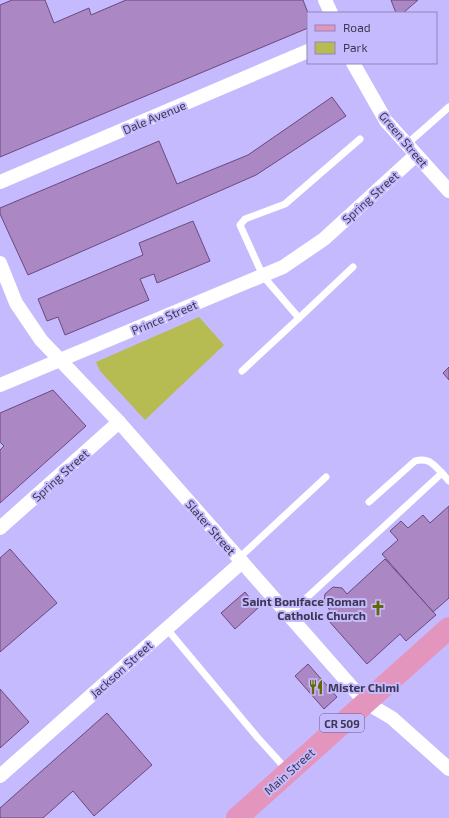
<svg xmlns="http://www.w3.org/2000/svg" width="449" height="818" viewBox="0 0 449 818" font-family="'Exo 2',sans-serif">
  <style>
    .green { fill: #b6bc52 }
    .building { fill: #ab87c3; stroke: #6b4980 }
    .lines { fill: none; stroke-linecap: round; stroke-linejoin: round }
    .service { stroke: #fff; stroke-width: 7 }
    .minor { stroke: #fff; stroke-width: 14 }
    .primary { stroke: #e495be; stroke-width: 22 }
    .labels { text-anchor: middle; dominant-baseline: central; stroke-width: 4; stroke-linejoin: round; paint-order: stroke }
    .shield { fill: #c5bafe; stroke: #665f87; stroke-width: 1 }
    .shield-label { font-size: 11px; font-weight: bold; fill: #3d3854 }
    .street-label { font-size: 12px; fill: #3d3854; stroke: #c5bafe }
    .poi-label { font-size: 12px; font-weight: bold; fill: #3d3854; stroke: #c5bafe; text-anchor: end }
  </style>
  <rect width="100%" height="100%" fill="#c5bafe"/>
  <polygon class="green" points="199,317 224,345 145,420 100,371 96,362"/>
  <g class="building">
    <polygon points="12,0 45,0 54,23 89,8 91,15 126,0 303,0 308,13 308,28 0,157 0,5"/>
    <polygon points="391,0 418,0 403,13 396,13"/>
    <polygon points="332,97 346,116 256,175 28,275 0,214 0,208 159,141 177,184 248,155"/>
    <polygon points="193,221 210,261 157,283 154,274 140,279 149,300 65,335 58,317 47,321 38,299 143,255 139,243"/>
    <polygon points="449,367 449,380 443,373"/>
    <polygon points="53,390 86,426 0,503 0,450 4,446 0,442 0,413"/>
    <polygon points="449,506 449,598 433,612 382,554 398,540 390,531 401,521 408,528 423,515 430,523"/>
    <polygon points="10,549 57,603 0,652 0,558"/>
    <polygon points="385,559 436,615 406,641 400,634 367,664 328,620 334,615 324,603 325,594 333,587 342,588 347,594"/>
    <polygon points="245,592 258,608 235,629 221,613"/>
    <polygon points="308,664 337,697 324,709 295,676"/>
    <polygon points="0,689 29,722 0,748"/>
    <polygon points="107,713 152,765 94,816 73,791 43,818 0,818 0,808"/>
  </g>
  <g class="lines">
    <g class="service">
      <polyline points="407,144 449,107"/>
      <polyline points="299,318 353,267"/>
      <polyline points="242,371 299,318 263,276 240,225 245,219 285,204 360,139"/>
      <polyline points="442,473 449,481"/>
      <polyline points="239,558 326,477"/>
      <path d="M288,615L442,473C433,464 428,457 415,461L369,502"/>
      <polyline points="167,629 258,738 287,770"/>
    </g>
    <g class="minor">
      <polyline points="325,0 331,13"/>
      <polyline points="353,63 386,121 449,191"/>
      <polyline points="0,182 308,51"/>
      <polyline points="0,263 16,303 41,340 119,422 365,702 392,718 449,769"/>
      <polyline points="0,385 283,267 324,239 416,155"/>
      <polyline points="0,528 119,422"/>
      <polyline points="0,776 242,562"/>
    </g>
    <polyline class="primary" points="237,818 449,628"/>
  </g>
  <defs>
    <g id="church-bare" transform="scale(1.2)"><path d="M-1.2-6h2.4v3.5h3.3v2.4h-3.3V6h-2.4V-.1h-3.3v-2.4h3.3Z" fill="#646804" stroke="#c5bafe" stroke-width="2.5" paint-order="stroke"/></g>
    <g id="restaurant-bare" transform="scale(1.2)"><path d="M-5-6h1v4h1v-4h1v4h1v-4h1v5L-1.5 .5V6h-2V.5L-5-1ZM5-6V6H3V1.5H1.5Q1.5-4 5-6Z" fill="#646804" stroke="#c5bafe" stroke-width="2.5" paint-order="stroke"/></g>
  </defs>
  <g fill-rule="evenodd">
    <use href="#church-bare" x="378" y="608"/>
    <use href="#restaurant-bare" x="316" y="687"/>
  </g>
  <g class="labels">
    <rect class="shield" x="320" y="714" width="44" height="18" rx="3"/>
    <g class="shield-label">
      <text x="342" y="723">CR 509</text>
    </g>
    <g class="street-label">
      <text transform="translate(154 117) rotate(-23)">Dale Avenue</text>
      <text transform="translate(404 139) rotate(50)">Green Street</text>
      <text transform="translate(370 197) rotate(-42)">Spring Street</text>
      <text transform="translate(164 317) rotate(-23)">Prince Street</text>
      <text transform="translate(60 475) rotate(-42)">Spring Street</text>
      <text transform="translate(211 527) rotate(49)">Slater Street</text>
      <text transform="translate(121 669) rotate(-42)">Jackson Street</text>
      <text transform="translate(289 771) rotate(-42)">Main Street</text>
    </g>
    <g class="poi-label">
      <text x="366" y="601">Saint Boniface Roman<tspan x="366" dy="14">Catholic Church</tspan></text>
      <text x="328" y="687" text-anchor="start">Mister Chimi</text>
    </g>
  </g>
  <rect x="307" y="12" width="130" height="52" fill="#c5bafe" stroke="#8f86ba"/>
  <rect x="315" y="25" width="20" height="6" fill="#e495be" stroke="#8f86ba"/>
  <text x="343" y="32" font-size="12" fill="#3d3854">Road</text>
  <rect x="315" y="42" width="20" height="12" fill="#b6bc52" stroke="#8f86ba"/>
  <text x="343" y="52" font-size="12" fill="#3d3854">Park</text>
</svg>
